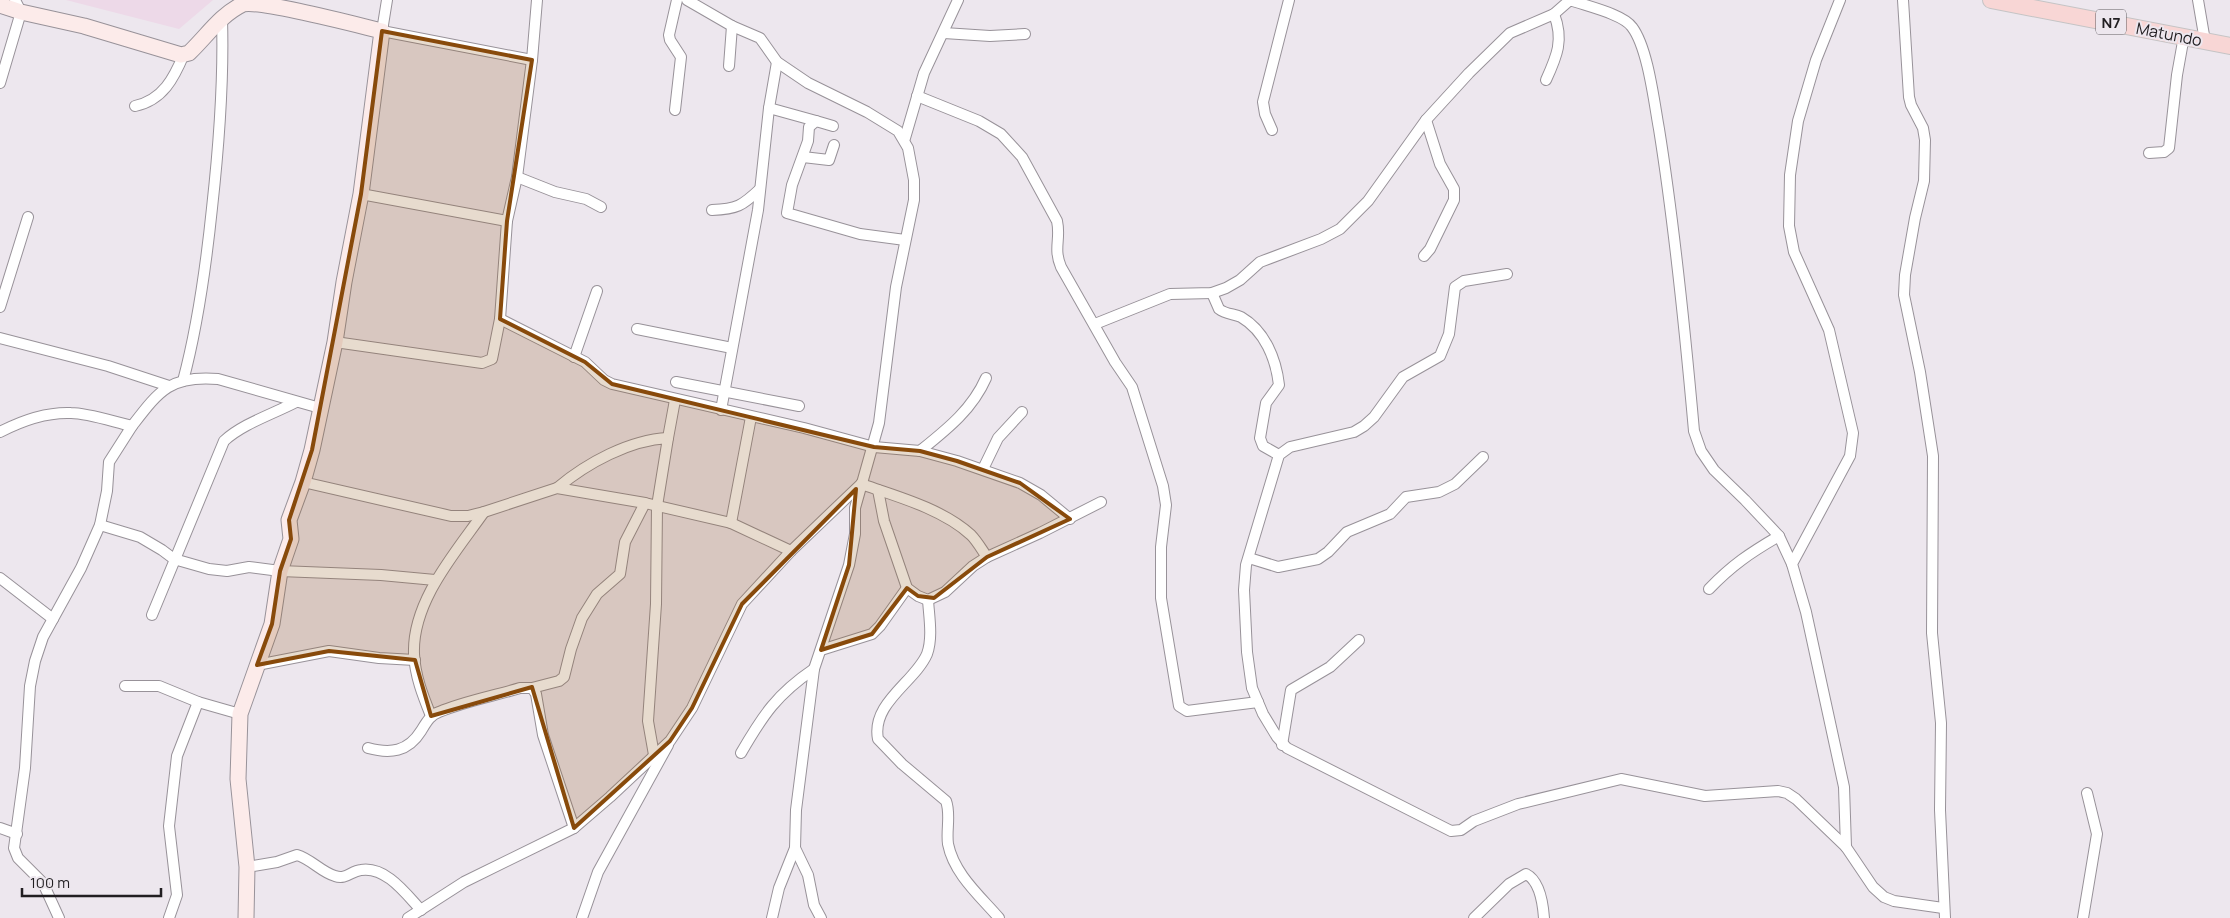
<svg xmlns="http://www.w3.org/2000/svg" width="2230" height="918" viewBox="0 0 2230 918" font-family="Manrope,sans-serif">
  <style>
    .industrial { fill: #edd9e8 }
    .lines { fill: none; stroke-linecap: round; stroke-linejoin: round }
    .street-casing { stroke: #989299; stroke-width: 12 }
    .secondary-casing { stroke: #989299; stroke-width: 17 }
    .primary-casing { stroke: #c5c4c5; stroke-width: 18 }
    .street { stroke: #fff; stroke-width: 10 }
    .secondary { stroke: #fcebea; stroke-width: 15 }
    .primary { stroke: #f8d6d5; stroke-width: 16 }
    .marked { fill: #884a0b; fill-opacity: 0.2; stroke: #884a0b; stroke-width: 4; stroke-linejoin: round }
    .labels { text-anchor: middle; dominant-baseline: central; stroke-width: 4; stroke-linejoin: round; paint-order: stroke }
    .shield { fill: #ede7ee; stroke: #5e5a5e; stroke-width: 1 }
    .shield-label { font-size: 15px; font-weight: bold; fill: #211e21 }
    .street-label { font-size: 16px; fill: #211e21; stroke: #ede7ee }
  </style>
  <rect width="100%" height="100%" fill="#ede7ee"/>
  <polygon class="industrial" points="66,0 213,0 179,29"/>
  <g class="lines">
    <g class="street-casing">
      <g id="street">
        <polyline points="387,0 382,31 532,60"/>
        <polyline points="687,0 732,26 760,38 777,62 808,83 867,112 898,131 908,148 914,180 914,200 896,287 879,423 855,508 855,534 849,565 814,669 796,810 795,848 779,888 772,918"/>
        <polyline points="1840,0 1816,60 1798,121 1790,175 1789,226 1794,252 1829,330 1853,433 1850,456 1792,564 1806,612 1844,787 1846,847"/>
        <polyline points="1903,0 1909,97 1911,105 1923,128 1925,140 1924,181 1915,218 1905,275 1904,295 1920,372 1933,456 1932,633 1941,723 1940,810 1945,918"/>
        <polyline points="2198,0 2205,41"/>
        <polyline points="944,33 990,36 1025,34"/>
        <polyline points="729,66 732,26"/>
        <path d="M1546,80C1557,56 1564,40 1554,14"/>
        <polyline points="0,83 21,12 15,0"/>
        <path d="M917,96L979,121L1001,134L1022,157L1057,221C1061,239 1053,248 1061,267L1115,362L1132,387L1163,486L1166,505L1161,547V598L1179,706L1187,711L1258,702"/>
        <path d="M135,106C163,100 174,78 184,54"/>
        <polyline points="769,108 816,121"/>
        <polyline points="675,110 681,57 670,40 669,35 677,0"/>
        <polyline points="833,126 816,121 809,127 808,141 792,185 787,213 860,234 905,240"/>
        <polyline points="1272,130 1265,114 1263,102 1289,0"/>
        <polyline points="905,138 924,73 958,0"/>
        <polyline points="2149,153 2164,152 2169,148 2177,75 2184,36"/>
        <polyline points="803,157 829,160 834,145"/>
        <polyline points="517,177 555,192 586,199 601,207"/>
        <polyline points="361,194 507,221"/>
        <path d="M712,210C737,209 742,206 760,189"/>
        <polyline points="1424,256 1430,249 1454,200 1454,189 1440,164 1426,120"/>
        <polyline points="1507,274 1464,281 1455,287 1449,334 1440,356 1403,377 1374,417 1364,426 1354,432 1290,447 1279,455 1246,565 1244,590 1247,652 1252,688 1263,714 1277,737 1287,748 1451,831 1461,830 1474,821 1518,804 1621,779 1705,796 1778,791 1787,793 1796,799 1846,847 1873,887 1884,897 1894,901 1943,908"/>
        <path d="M1212,293L1219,309C1225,314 1234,314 1241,317C1265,331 1276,359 1279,385L1266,403L1260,438L1263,446L1279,455"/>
        <polyline points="0,307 28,217"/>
        <polyline points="500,319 585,362 604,380 612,384 804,428 874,447 920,451 957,461 1020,483 1041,495 1070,519"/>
        <path d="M1095,324L1170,294L1212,293L1226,288L1240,280L1260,262L1321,239L1340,229L1368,201L1426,120L1469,73L1510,33L1554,14L1570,0C1586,6 1623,14 1632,27C1648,48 1654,102 1659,129C1675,229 1685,330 1694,431L1701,451L1714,470L1745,500L1779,536L1792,564"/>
        <polyline points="637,329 732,348"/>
        <polyline points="0,338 108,366 169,386"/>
        <polyline points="335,342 482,363 492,359 500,319 507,221 517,177 532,60 537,0"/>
        <polyline points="574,357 597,291"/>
        <path d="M183,381C198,325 206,266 212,208C219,145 224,83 222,19"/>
        <polyline points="676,382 799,406"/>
        <polyline points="721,410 758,210 769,108 777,62"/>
        <path d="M132,426C159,391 170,375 218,379L320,408"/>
        <path d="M0,432C21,421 47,412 71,413C88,413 114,422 132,426L109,462L107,491L100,525L81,568L43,637L35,661L30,686L25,768L14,848L18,858L43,883L59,918"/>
        <polyline points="668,438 675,400"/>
        <path d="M920,451C946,430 972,410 986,378"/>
        <polyline points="983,469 998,438 1022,412"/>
        <polyline points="303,482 451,516 468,516 484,512 557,488 645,503 731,523 791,551"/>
        <path d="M861,484C896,496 943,509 971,535C977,541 982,550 987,557"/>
        <path d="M557,488C587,463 629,440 668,438L657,506L656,604L648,721L654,755"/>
        <polyline points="878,490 884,521 907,588 918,596 928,600 945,592 973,566 987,557 1040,533 1101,502"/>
        <polyline points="731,523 751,417"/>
        <polyline points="100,525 140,537 162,550 174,559 209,569 227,571 249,567 280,571 381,575 435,580"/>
        <polyline points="1249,558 1278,567 1318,559 1328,552 1347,532 1390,514 1406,497 1439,492 1455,484 1483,457"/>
        <polyline points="0,578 53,619"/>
        <path d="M1709,589C1732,565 1750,553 1779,536"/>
        <path d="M928,600C929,616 933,638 927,654C915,682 871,703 878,739L902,764L946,801C951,814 946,830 948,844C954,874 980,896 999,918"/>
        <path d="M152,615L224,441C242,424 273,414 296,402"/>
        <polyline points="821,650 872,634 880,626 907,588"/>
        <polyline points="257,665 329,651 379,658 415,660"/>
        <polyline points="125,686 159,686 198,702 240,714"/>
        <polyline points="532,688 559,681 564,677 571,649 582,618 597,594 620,574 625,542 645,503"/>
        <path d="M431,716C423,696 415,676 414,654C412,601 456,552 484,512"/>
        <polyline points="1282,745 1291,690 1330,667 1359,640"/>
        <path d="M368,748C390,754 408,752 421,731C426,723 430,715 439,712C465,701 494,696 520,688H532L536,694L543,735L574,828"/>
        <path d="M741,753C763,715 777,694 814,669"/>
        <polyline points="0,828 17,834"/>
        <polyline points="795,848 808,875 814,905 821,918"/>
        <path d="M247,867L277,862L297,855C311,859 321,872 335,876C346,880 351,871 361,870C386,866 406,894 421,910"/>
        <polyline points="169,918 177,895 169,826 177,756 198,702"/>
        <polyline points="408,918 464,882 574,828 610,797 670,741 692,708 742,604 791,551 861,484"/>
        <polyline points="582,918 598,872 668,745"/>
        <path d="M1474,918L1509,884L1526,874C1540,881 1543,904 1544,918"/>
        <polyline points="2083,918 2097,834 2087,793"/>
      </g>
    </g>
    <g class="secondary-casing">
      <path id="secondary" d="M0,5L21,12L84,26L181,55L189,53C207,36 220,15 243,4C263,0 357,25 382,31L361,194L344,282L335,342L312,450L303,482L289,520L291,539L280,571L272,624L240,714L238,779L247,867L246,918"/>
    </g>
    <g class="primary-casing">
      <polyline id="primary" points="1991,0 2230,46"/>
    </g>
    <use href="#street" class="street"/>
    <use href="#secondary" class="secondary"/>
    <use href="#primary" class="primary"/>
  </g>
  <path class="marked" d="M382,31L532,60L507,221L500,319L585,362L612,384L874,447L920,451L957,461L1020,483L1070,519L987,557L934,598L918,596L907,588L872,634L821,650L849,565L856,489L742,604L692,708L670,741L574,828L532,687L431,716L415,660L329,651L257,665L272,624L280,571L291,539L289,520L312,450L361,194Z"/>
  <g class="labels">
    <rect class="shield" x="2096" y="9.5" width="30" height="25" rx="4"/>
    <g class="shield-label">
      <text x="2111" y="22">N7</text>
    </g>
    <g class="street-label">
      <text transform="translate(2169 34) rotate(11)">Matundo</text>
    </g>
  </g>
  <path d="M22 888v8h139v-8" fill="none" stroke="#211e21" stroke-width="2.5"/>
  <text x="30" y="888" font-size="15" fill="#211e21" stroke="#ede7ee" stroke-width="4" paint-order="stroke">100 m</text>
</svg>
